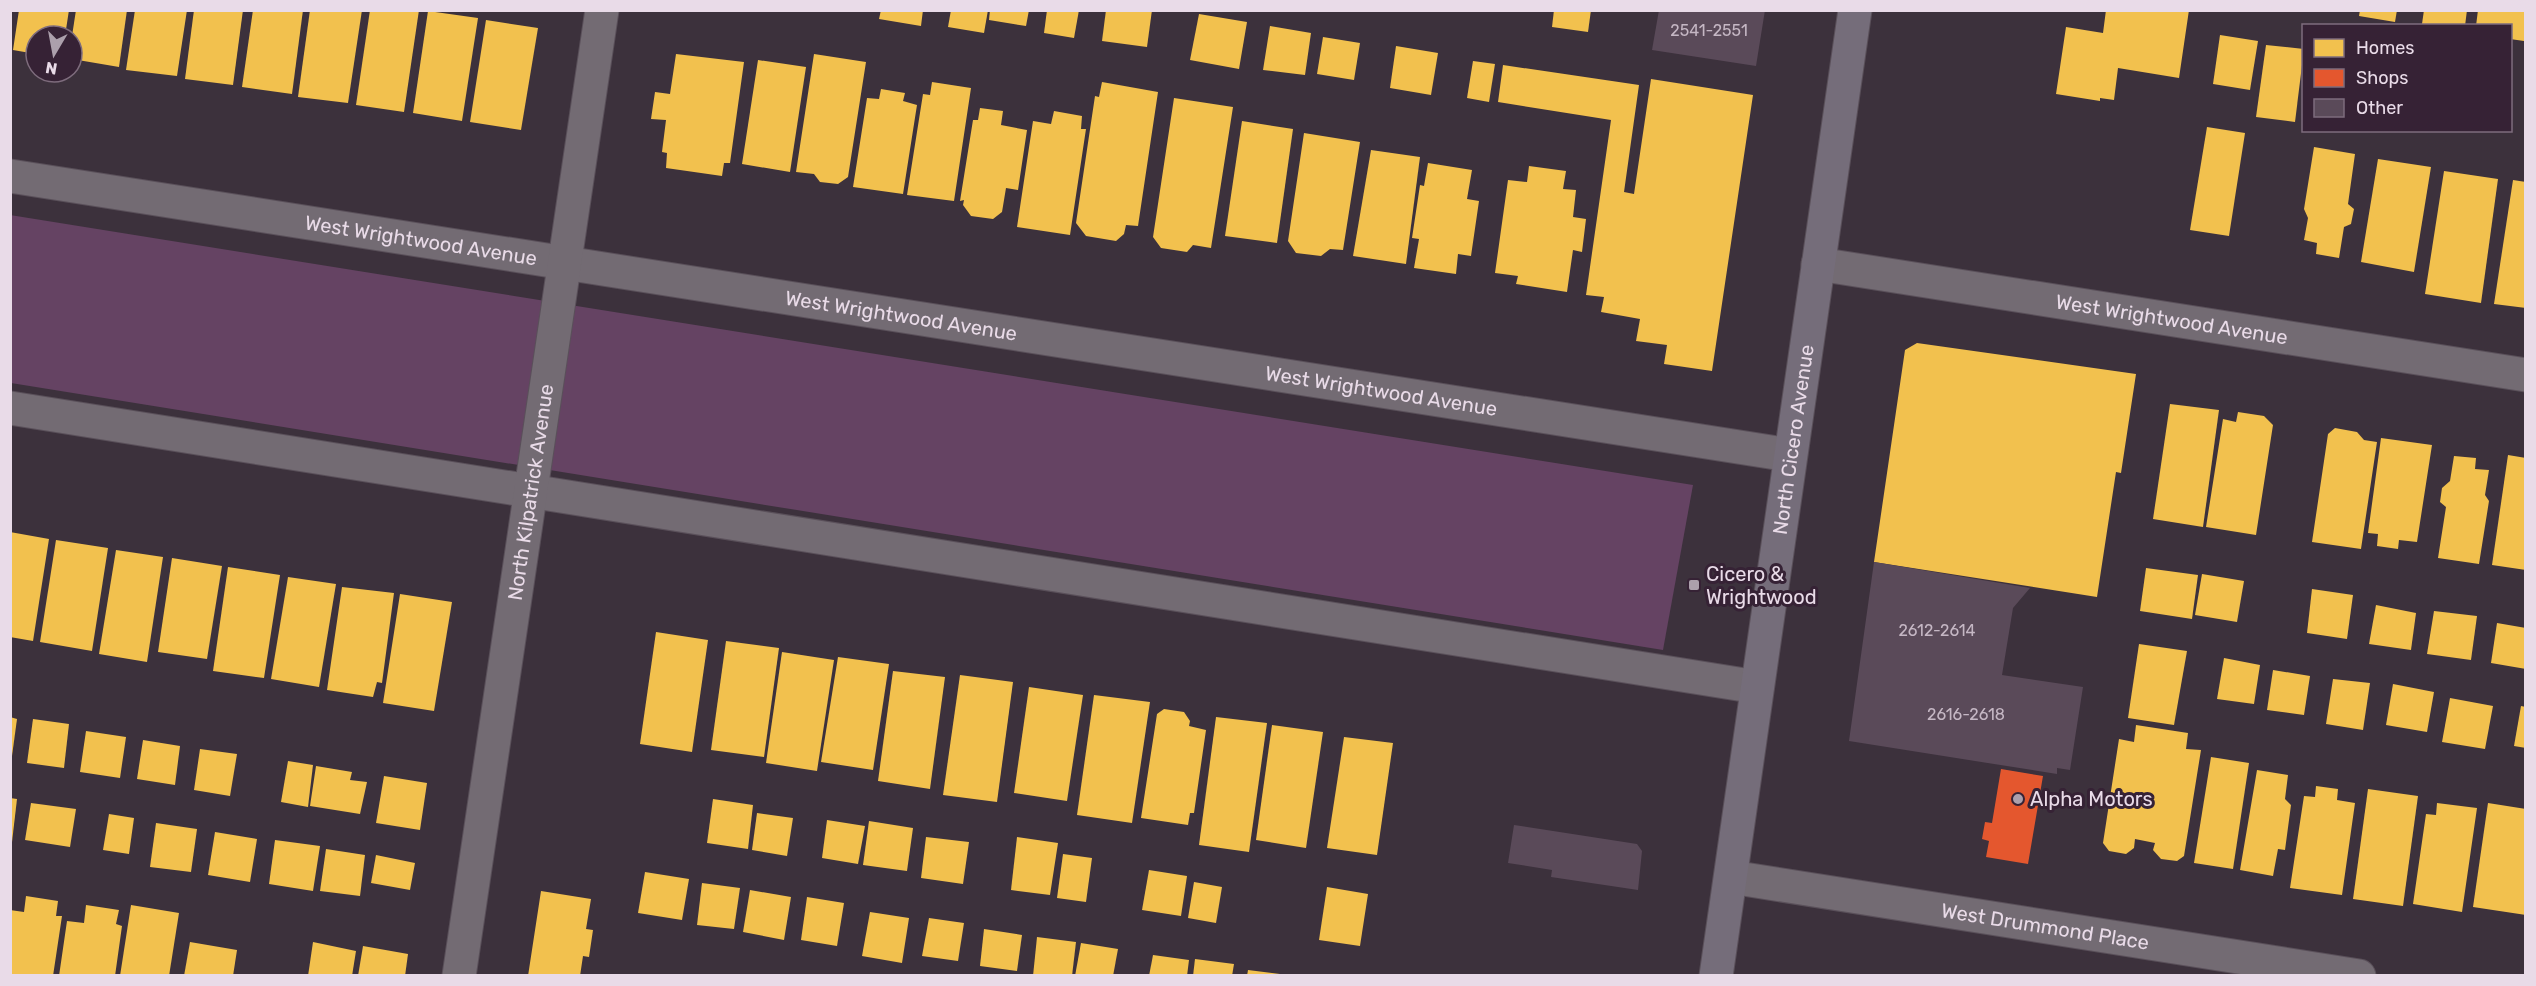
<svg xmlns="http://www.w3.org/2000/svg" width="2536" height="986" viewBox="0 0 2536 986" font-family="Rubik,sans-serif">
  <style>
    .green { fill: #654363 }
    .homes { fill: #f2c14e }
    .shops { fill: #e4572e }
    .building { fill: #5a4a59 }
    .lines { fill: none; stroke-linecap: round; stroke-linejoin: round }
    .street-casing { stroke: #5a505a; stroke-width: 35 }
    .primary-casing { stroke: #5a505a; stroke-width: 35 }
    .street { stroke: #736b73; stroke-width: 33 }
    .primary { stroke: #756d7a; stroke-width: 33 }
    .poi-dot { fill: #aca0ac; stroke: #362235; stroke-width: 2 }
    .labels { text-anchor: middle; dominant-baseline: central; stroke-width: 6; stroke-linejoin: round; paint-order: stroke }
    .number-label { font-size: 16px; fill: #c5b7c4 }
    .street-label { font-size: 20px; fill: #e9dbe8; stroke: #362235 }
    .poi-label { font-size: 20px; fill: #e9dbe8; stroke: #362235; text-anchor: start }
  </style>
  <rect width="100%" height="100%" fill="#3c313c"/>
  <polygon class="green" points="10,215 1693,485 1663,650 11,383"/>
  <g class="homes">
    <polygon points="19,10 69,10 65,36 36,36 36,54 13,50"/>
    <polygon points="76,10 127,10 119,67 72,59 72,36"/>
    <polygon points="135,10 187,10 177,76 126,70"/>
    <polygon points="194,10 243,10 233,85 185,79"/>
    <polygon points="253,10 303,10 292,94 242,87"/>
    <polygon points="310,10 362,10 348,103 298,97"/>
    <polygon points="370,10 419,10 404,112 356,105"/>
    <polygon points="881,10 923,10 921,26 879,19"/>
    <polygon points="951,10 988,10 984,33 948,27"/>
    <polygon points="990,10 1029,10 1026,26 989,20"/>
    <polygon points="1047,10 1079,10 1074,38 1044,33"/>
    <polygon points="1106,10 1152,10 1147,47 1102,41"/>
    <polygon points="1554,10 1591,10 1588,32 1552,27"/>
    <polygon points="2106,10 2189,10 2179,78 2118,68 2114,100 2100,98 2100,101 2056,94 2066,27 2103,33"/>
    <polygon points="2360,10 2397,10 2395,22 2359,16"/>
    <polygon points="2424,10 2467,10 2465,26 2422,24"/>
    <polygon points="2478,10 2526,10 2524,41 2510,39 2510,26 2476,26"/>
    <polygon points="428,11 478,18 462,121 413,113"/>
    <polygon points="1199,14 1247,22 1239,69 1190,60"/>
    <polygon points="486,20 538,28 521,130 470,122"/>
    <polygon points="1270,26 1311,33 1305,75 1263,70"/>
    <polygon points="2220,35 2258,41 2250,90 2213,84"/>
    <polygon points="1323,37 1360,43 1354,80 1317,74"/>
    <polygon points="2266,45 2304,49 2295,122 2256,117"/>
    <polygon points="1396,46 1438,53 1431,95 1390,88"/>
    <polygon points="676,54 744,62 730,163 724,163 722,176 666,168 667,153 662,152 666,120 651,119 655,92 670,94"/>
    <polygon points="814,54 866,62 848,177 838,184 820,182 814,174 796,172"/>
    <polygon points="758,60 806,67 790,172 742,164"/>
    <polygon points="1473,61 1495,64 1489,102 1467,98"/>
    <polygon points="1503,65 1639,85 1624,192 1634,194 1651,79 1753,95 1712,371 1664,364 1667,345 1636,341 1640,319 1601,312 1604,297 1586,295 1611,120 1498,102"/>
    <polygon points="932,82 971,88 954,201 907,195 923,94 930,95"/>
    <polygon points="1102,82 1158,92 1138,226 1126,225 1124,234 1116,241 1086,236 1076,223 1095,96 1099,97"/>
    <polygon points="881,89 905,93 903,101 917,105 903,194 853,187 867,98 879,99"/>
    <polygon points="1174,98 1233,107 1211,248 1193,245 1187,252 1161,248 1153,237"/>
    <polygon points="980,108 1003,111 1001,125 1027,130 1018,190 1006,188 1002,212 993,219 971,216 963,205 964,200 960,201 973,120 978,120"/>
    <polygon points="1054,111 1082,116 1081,129 1086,129 1070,235 1017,227 1033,121 1051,124"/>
    <polygon points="1242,121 1293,129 1277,243 1225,236"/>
    <polygon points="2207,127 2245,133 2229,236 2190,230"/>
    <polygon points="1304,133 1360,142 1343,250 1330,249 1321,256 1296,253 1288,241"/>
    <polygon points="2314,147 2355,154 2348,204 2354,209 2351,224 2344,227 2339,258 2316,254 2317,243 2304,240 2308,218 2304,209"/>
    <polygon points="1371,150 1420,157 1406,264 1353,256"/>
    <polygon points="2378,159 2431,167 2414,272 2361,262"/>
    <polygon points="1428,163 1472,170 1467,199 1479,201 1471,256 1458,254 1456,274 1414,268 1419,239 1412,238 1420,185 1424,186"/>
    <polygon points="1529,166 1566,171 1563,189 1576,190 1573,217 1586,219 1582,252 1573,250 1567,292 1516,284 1518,276 1495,273 1508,180 1527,182"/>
    <polygon points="2444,171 2498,179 2481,303 2425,294"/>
    <polygon points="2513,180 2526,182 2526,308 2494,304"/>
    <polygon points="1917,343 2136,374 2121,473 2116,472 2097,597 1874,562 1905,350"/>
    <polygon points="2170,404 2219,410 2203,527 2153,519"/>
    <polygon points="2238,412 2264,416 2273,425 2256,535 2206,527 2223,419 2236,422"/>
    <polygon points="2335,428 2357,432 2364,440 2377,442 2361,549 2312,542 2328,434"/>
    <polygon points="2381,438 2432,445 2417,542 2399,540 2398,549 2377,546 2378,534 2368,533"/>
    <polygon points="2508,455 2526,458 2526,570 2492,565"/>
    <polygon points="2454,456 2476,458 2475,469 2489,470 2485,495 2489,501 2479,564 2438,558 2446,507 2440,502 2442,488 2450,481"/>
    <polygon points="10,532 49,539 33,641 10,637"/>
    <polygon points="56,540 108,548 92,651 40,642"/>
    <polygon points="116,550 163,557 147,662 99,654"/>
    <polygon points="172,558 222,566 207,659 158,652"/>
    <polygon points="228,567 280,575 264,678 213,671"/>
    <polygon points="2146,568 2198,575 2192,619 2140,611"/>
    <polygon points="2202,574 2244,581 2237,622 2195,615"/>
    <polygon points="288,577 336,584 319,687 271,679"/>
    <polygon points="342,587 394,593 382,683 377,682 373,697 327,690"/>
    <polygon points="2312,589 2353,595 2347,639 2307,633"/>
    <polygon points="400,594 452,602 434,711 383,703"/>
    <polygon points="2376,605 2416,613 2411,650 2369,644"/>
    <polygon points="2434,611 2477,616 2471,660 2427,654"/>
    <polygon points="2497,623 2526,628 2526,669 2491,663"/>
    <polygon points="656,632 708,640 692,752 640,744"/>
    <polygon points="726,641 779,648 764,757 711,750"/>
    <polygon points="2139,644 2187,651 2174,725 2128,718"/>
    <polygon points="782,652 834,660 817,771 766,763"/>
    <polygon points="838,657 889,664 873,770 821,762"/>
    <polygon points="2224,658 2260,665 2254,704 2217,699"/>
    <polygon points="2273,670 2310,676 2304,715 2267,710"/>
    <polygon points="893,671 945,677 930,789 878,781"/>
    <polygon points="960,675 1013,682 997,802 943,795"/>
    <polygon points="2333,679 2370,683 2363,730 2326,724"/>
    <polygon points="2393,684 2434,692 2427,732 2386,725"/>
    <polygon points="1029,687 1083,695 1067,801 1014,793"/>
    <polygon points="1094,695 1150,702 1132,823 1077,815"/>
    <polygon points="2450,698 2493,706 2485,749 2442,742"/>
    <polygon points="2521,706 2526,707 2526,748 2514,746"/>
    <polygon points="1164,709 1184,712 1190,721 1189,726 1206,730 1194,813 1190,813 1188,825 1141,818 1157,714"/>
    <polygon points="10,717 17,719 12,756 10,756"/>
    <polygon points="1216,717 1267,723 1249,852 1199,845"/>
    <polygon points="33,719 69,724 64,768 27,763"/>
    <polygon points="1272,725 1323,732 1306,848 1256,840"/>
    <polygon points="2136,725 2188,733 2186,749 2201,750 2184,856 2177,861 2161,859 2153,850 2155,843 2135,839 2134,848 2126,854 2109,851 2103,843 2119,739 2134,742"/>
    <polygon points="86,731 126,737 120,778 80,772"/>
    <polygon points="1344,737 1393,743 1377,855 1327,848"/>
    <polygon points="143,740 180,746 175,785 137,779"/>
    <polygon points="200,749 237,754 230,796 194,790"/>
    <polygon points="2211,757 2249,763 2233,869 2194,863"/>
    <polygon points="288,761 313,765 308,807 281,802"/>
    <polygon points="316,766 352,772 350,780 367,782 360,814 310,806"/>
    <polygon points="2257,770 2288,775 2285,799 2291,805 2285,850 2278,849 2273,876 2240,870"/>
    <polygon points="384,776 427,783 420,830 376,823"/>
    <polygon points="2316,786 2338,789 2337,800 2355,803 2342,895 2290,888 2304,796 2315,797"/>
    <polygon points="2368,789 2418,796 2403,906 2353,899"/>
    <polygon points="10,798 17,799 12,842 10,842"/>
    <polygon points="713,799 753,805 748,849 707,843"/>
    <polygon points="31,803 76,809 70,847 25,840"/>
    <polygon points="2437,803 2477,808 2462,912 2413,904 2426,814 2436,815"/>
    <polygon points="2488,803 2526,809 2526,915 2473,907"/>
    <polygon points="757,813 793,818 787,856 752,850"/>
    <polygon points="109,814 134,818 129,854 103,850"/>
    <polygon points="827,820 865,826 858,864 822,858"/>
    <polygon points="869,821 913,828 907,871 863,865"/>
    <polygon points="156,823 197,829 191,872 150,867"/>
    <polygon points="215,832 257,839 250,882 208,875"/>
    <polygon points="926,837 969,842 963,884 921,878"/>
    <polygon points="1017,837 1058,843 1050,895 1011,890"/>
    <polygon points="275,840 320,846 313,891 269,884"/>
    <polygon points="326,849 365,855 360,896 320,891"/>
    <polygon points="1063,854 1092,858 1086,902 1057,898"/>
    <polygon points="376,855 415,863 410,890 371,883"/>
    <polygon points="1149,870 1187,876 1181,916 1142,910"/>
    <polygon points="645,872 689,879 682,920 638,913"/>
    <polygon points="1194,882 1222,887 1216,923 1188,918"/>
    <polygon points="702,883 740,888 734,929 697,925"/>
    <polygon points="1327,887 1368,894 1360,946 1319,940"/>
    <polygon points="750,890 791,897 784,940 743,932"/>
    <polygon points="541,891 591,899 586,929 593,930 589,957 583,956 580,976 528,976"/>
    <polygon points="26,896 58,901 56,916 62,916 53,976 10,976 10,910 24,912"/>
    <polygon points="807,897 844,903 837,946 801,940"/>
    <polygon points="86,905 119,910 116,924 122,926 115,976 59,976 67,921 84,923"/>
    <polygon points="131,905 179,913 169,976 120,976"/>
    <polygon points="870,912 909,918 902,963 862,956"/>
    <polygon points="929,918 964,923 958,961 922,956"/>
    <polygon points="984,929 1022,935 1017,971 980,966"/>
    <polygon points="1037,937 1076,942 1072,976 1033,976"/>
    <polygon points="190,942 237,950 233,976 184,976"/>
    <polygon points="313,942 356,951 352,976 308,976"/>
    <polygon points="1081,943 1118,949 1113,976 1075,976"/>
    <polygon points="363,946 408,954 405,976 358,976"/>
    <polygon points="1153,955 1189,960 1187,976 1149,976"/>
    <polygon points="1195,959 1234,964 1232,976 1193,976"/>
    <polygon points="1248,970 1280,974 1280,976 1247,976"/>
  </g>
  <polygon class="shops" points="2001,769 2043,776 2028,864 1986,857 1989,841 1982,839 1985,822 1992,823"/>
  <g class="building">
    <polygon points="1659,10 1765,10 1756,66 1652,50"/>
    <polygon points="1874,562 2030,588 2013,608 2002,675 2083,687 2070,770 2057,768 2057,774 1849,741"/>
    <polygon points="1514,825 1637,844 1642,851 1638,890 1551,877 1552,870 1508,863"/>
  </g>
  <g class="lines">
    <g class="street-casing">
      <g id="street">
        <path id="s1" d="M10,176L1790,455"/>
        <path id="s2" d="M1818,264L2526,375"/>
        <polyline points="10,408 1757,687"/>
        <path id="s3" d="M1731,877L2359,976"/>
        <path id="s4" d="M459,976L602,10"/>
      </g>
    </g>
    <g class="primary-casing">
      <g id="primary">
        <path id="s5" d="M1716,976L1855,10"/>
      </g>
    </g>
    <use href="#street" class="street"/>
    <use href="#primary" class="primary"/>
  </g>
  <g class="poi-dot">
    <rect x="1688" y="579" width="12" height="12" rx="3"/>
    <circle cx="2018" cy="799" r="6"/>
  </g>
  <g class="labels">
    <g class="number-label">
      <text x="1709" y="30">2541-2551</text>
      <text x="1937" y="630">2612-2614</text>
      <text x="1966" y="714">2616-2618</text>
    </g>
    <g class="street-label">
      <text stroke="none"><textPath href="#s1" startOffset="416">West Wrightwood Avenue</textPath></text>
      <text stroke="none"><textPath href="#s1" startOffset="902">West Wrightwood Avenue</textPath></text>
      <text stroke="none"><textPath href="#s2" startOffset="358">West Wrightwood Avenue</textPath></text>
      <text stroke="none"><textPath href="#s1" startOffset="1388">West Wrightwood Avenue</textPath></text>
      <text stroke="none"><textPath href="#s5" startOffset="542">North Cicero Avenue</textPath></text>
      <text stroke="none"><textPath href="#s4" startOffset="489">North Kilpatrick Avenue</textPath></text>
      <text stroke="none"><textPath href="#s3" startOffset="318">West Drummond Place</textPath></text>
    </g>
    <g class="poi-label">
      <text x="1706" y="574">Cicero &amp;<tspan x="1706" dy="23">Wrightwood</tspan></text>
      <text x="2030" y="799">Alpha Motors</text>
    </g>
  </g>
  <rect width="2536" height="986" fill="none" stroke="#e9dbe8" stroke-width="24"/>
  <rect x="2302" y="24" width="210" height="108" fill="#362235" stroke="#7e6c7d" stroke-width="1.5"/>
  <rect x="2314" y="39" width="30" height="18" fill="#f2c14e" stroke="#7e6c7d" stroke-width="1.5"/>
  <text x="2356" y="54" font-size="18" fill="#e9dbe8">Homes</text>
  <rect x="2314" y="69" width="30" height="18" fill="#e4572e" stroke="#7e6c7d" stroke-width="1.5"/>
  <text x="2356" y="84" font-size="18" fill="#e9dbe8">Shops</text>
  <rect x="2314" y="99" width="30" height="18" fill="#5a4a59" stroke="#7e6c7d" stroke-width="1.5"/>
  <text x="2356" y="114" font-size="18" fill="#e9dbe8">Other</text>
  <g transform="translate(54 54) rotate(190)"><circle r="28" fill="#362235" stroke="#7e6c7d" stroke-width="1.5"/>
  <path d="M0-4.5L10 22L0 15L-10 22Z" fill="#aca0ac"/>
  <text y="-9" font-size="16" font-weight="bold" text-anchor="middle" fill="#e9dbe8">N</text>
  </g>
</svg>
